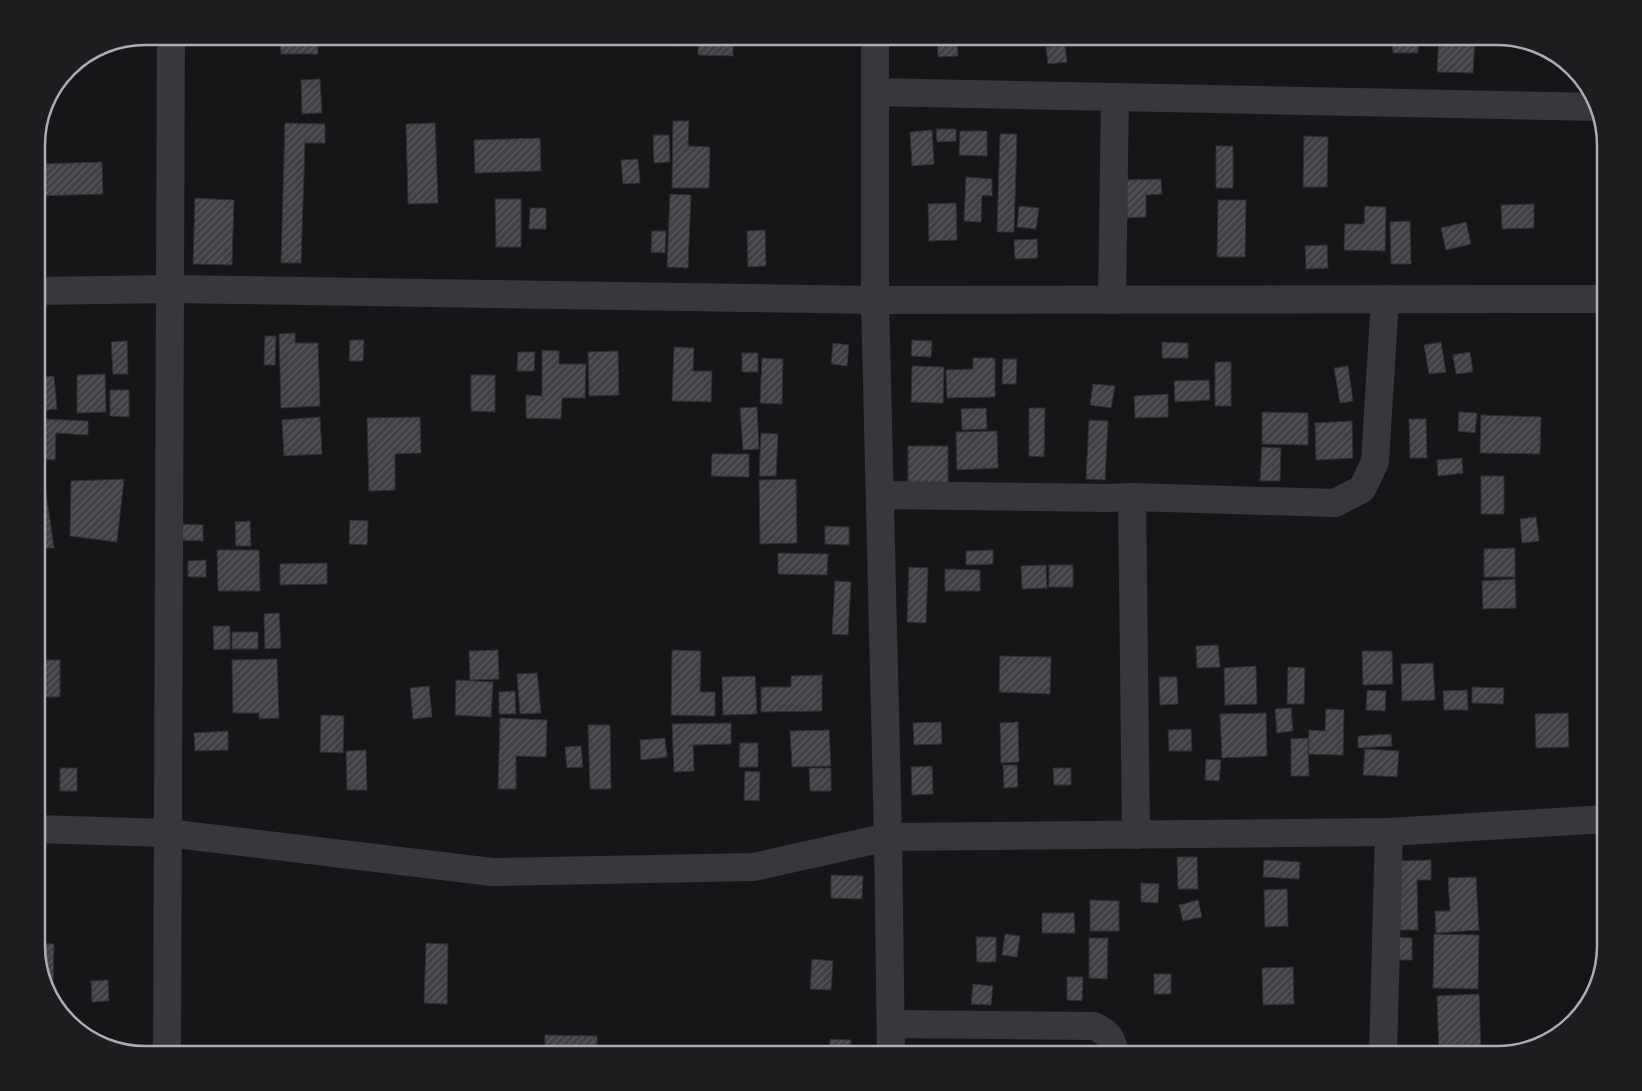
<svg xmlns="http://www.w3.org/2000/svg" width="1642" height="1091" viewBox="0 0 1642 1091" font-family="Manrope,sans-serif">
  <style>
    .building { fill: url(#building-hatch); stroke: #303034 }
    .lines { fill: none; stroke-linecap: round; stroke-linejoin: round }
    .street { stroke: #37383d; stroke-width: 28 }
    .rim { fill: none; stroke: #a8adb8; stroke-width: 2.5 }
  </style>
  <defs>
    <pattern id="building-hatch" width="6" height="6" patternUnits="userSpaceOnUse" patternTransform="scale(1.25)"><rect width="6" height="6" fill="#404145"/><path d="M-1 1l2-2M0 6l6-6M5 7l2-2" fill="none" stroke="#595a5e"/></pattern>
  </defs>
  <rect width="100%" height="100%" fill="#161618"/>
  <g class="building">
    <polygon points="280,36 317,36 318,54 281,54"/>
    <polygon points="673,36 695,36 696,45 673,46"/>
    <polygon points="698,36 733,36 733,56 698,55"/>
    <polygon points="937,36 957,36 958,56 938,57"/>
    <polygon points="1392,36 1418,36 1418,53 1393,53"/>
    <polygon points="1439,36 1475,36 1473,73 1437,72"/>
    <polygon points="1065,46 1067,62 1048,64 1046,47"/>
    <polygon points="320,79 322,113 302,114 301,80"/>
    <polygon points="673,121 689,121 688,146 710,147 709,188 672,188"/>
    <polygon points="285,123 325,124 325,143 305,143 301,263 281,263"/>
    <polygon points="435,123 438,203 408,204 406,124"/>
    <polygon points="936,129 956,129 956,141 937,142"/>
    <polygon points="932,130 934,164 912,166 910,132"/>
    <polygon points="960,131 987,131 987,156 959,155"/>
    <polygon points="1000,134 1017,134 1014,232 997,232"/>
    <polygon points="653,135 669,135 670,162 654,163"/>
    <polygon points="1304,136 1328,137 1327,187 1303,187"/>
    <polygon points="540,138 541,171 475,173 474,140"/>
    <rect x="1216" y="146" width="17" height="42"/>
    <polygon points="638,159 640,183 623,184 621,160"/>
    <polygon points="102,162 103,194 36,196 36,164"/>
    <polygon points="966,177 992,179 992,196 982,195 981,222 964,221"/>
    <polygon points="1161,179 1162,194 1146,195 1146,217 1127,218 1126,180"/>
    <polygon points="670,194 691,195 688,268 667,267"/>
    <polygon points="195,198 234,200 232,265 193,264"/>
    <polygon points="495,199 521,199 521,247 496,247"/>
    <polygon points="1218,200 1246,200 1245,257 1217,257"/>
    <polygon points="956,203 957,240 929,241 928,204"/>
    <polygon points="1534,204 1534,228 1502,229 1501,205"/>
    <polygon points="1019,206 1039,208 1036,229 1017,227"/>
    <polygon points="1365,206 1386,207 1385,251 1344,250 1345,224 1364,224"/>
    <polygon points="530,208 546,208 546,229 529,229"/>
    <polygon points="1410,221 1411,264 1391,264 1390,222"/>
    <polygon points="1466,222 1471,244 1446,250 1441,228"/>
    <polygon points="765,230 766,266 748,267 747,231"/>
    <polygon points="652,231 666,231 665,253 651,252"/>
    <polygon points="1037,239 1038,258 1015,259 1014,240"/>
    <polygon points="1327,245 1328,268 1306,269 1305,246"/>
    <polygon points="295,333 295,343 318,343 320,406 281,408 279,334"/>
    <polygon points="265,336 276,336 275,365 264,365"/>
    <polygon points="350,340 364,340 363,361 349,361"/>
    <polygon points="912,340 932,341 931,357 911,356"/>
    <polygon points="127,341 128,374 113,374 111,342"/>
    <polygon points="1162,342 1188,343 1188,358 1162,358"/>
    <polygon points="1441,342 1446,372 1429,374 1424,345"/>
    <polygon points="833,343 849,345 847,366 831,364"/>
    <polygon points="674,347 694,348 693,371 712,371 711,402 672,401"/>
    <polygon points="542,350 559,351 559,364 586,364 585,398 562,398 561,419 526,418 526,395 542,396"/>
    <polygon points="618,351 619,395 589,396 588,352"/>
    <polygon points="518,352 535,352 534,371 517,371"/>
    <polygon points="1470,352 1473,372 1456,374 1453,355"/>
    <rect x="742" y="353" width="16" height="19"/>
    <polygon points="762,358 783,359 782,404 760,403"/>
    <polygon points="973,358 995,358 995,397 947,398 946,370 973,369"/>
    <polygon points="1003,359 1017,359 1016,384 1002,384"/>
    <rect x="1215" y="362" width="16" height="44"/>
    <polygon points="912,366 944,367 943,403 911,402"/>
    <polygon points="1348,366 1353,401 1340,403 1334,368"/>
    <polygon points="105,374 106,412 77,413 77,375"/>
    <polygon points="471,375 495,375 495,412 471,411"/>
    <polygon points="54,376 57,409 40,411 36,378"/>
    <polygon points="1209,380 1210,400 1175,402 1174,381"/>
    <polygon points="1093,384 1115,386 1111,408 1090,405"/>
    <polygon points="110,390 129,390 129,417 110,416"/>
    <polygon points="1168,394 1168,417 1135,418 1134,396"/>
    <polygon points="757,407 759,449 743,450 740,408"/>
    <polygon points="986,408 987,429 962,430 961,409"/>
    <polygon points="1029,408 1045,408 1044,457 1029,456"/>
    <polygon points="1262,412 1308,413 1308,445 1262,444"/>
    <polygon points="1459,412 1477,413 1475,433 1458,431"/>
    <polygon points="1481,415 1541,417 1540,454 1480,453"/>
    <polygon points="320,417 322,454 284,456 282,420"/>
    <polygon points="420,417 421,453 395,454 395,490 369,491 367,418"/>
    <polygon points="42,419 88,421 88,435 56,433 55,460 40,459"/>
    <polygon points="1409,419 1426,419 1427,458 1410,458"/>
    <polygon points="1089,420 1108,421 1105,480 1086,479"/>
    <polygon points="1352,421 1353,458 1316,460 1315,423"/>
    <polygon points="997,431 998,468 957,470 956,432"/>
    <polygon points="761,433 778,434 776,476 759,476"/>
    <rect x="908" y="446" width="40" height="40"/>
    <polygon points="1262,447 1281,448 1280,481 1260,481"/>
    <polygon points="712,454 749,454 749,477 711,476"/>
    <polygon points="1462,458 1463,473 1438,476 1437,460"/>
    <rect x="1481" y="476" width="23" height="38"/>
    <polygon points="124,479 117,542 70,536 71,481"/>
    <polygon points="796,479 797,543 760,544 759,480"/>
    <polygon points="36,480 44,480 54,548 36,548"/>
    <polygon points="1536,517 1539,541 1522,543 1520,519"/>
    <polygon points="350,520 368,521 367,545 349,544"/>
    <polygon points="250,521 251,546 236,546 235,522"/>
    <polygon points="179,524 203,525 203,541 179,540"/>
    <polygon points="825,526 849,527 849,545 825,544"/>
    <polygon points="1515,548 1515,577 1484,577 1484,549"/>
    <polygon points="217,550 259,550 260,591 218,591"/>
    <polygon points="993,550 993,564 966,565 966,551"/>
    <polygon points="778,553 828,554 827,575 778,574"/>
    <polygon points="36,559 39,559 38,592 36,592"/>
    <polygon points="206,560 206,577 188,577 188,561"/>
    <polygon points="327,563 327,584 280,585 280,564"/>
    <polygon points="1046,565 1047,588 1022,589 1021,566"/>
    <rect x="1049" y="565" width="24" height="22"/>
    <polygon points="909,567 928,568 926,623 907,622"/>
    <polygon points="945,569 980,570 980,591 945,591"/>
    <polygon points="1515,579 1516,608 1483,609 1482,581"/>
    <polygon points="835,581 851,582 848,635 832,634"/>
    <polygon points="36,605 42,605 41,622 36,622"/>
    <polygon points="279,613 281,648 265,649 264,614"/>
    <polygon points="213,626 230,626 230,649 214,650"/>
    <rect x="232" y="632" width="26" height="17"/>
    <polygon points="1218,645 1220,667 1197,668 1196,646"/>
    <polygon points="498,650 499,679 470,680 469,651"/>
    <polygon points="672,650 701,651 700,692 715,692 715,716 671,715"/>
    <polygon points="1362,651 1392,651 1393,684 1363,685"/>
    <polygon points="1000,656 1051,657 1050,694 999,692"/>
    <polygon points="277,659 279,718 259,719 259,713 233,713 232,660"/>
    <polygon points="43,660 60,660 60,697 42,697"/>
    <polygon points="1433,663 1435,700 1402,701 1401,664"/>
    <polygon points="1256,666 1257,704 1225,705 1224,668"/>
    <polygon points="1288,667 1305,668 1304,704 1287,704"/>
    <polygon points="537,673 541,713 520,714 517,674"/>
    <polygon points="822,675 822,711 761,712 761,687 791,687 791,676"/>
    <polygon points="755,676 757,714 723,715 722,677"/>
    <polygon points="1159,677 1177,677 1178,704 1160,705"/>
    <polygon points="456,680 493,682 491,717 455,715"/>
    <polygon points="429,686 432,717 413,719 410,688"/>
    <polygon points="1472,687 1504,688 1503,704 1472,703"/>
    <polygon points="1367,690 1386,691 1385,711 1366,710"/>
    <polygon points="1467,690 1468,710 1444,710 1443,691"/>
    <polygon points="515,691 516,714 499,714 499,692"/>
    <polygon points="1291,708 1293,731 1277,733 1275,709"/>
    <polygon points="1326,709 1344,710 1343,755 1308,754 1309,730 1325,731"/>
    <polygon points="1266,713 1267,756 1222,758 1220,714"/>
    <polygon points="1568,713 1569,747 1536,748 1535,714"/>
    <polygon points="321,715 344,716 343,753 320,752"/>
    <polygon points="500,718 547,720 546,757 516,756 516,789 498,789"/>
    <polygon points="941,722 942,744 914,745 913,723"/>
    <polygon points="1018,722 1019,762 1001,763 1000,723"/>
    <polygon points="731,723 731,744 693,745 694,771 674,772 672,724"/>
    <polygon points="588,725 610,725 611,789 590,789"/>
    <polygon points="1191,729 1192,751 1169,751 1168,730"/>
    <polygon points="829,730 831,766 792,767 790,731"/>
    <polygon points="228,731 228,750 195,751 194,733"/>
    <polygon points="1391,734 1392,746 1358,748 1358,736"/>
    <polygon points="665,738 667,757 641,760 640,740"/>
    <polygon points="1308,738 1309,776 1291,776 1291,739"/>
    <polygon points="740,743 758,743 758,767 739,767"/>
    <polygon points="581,746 583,767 567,768 565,747"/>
    <polygon points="1365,749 1399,751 1397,777 1363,775"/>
    <polygon points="366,750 367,790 347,790 346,751"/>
    <polygon points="1206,759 1221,760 1219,781 1205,780"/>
    <polygon points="1003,765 1017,765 1018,787 1004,788"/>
    <polygon points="932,766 933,794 912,795 911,767"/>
    <rect x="60" y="768" width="17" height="23"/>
    <polygon points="809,768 831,768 831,791 810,791"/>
    <polygon points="1053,768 1071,768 1071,785 1054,785"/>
    <polygon points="745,771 760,772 759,801 744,800"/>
    <polygon points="1177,857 1197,857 1198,889 1178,889"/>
    <polygon points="1264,860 1300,862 1299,879 1263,877"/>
    <polygon points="1431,860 1431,880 1417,880 1418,930 1400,930 1398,861"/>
    <polygon points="831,875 863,876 862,899 831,898"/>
    <polygon points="1476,877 1479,930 1436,933 1435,911 1450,911 1448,878"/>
    <polygon points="1141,883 1159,884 1158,903 1141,902"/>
    <polygon points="1287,889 1288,926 1265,927 1264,890"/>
    <polygon points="1090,900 1119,901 1119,931 1090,931"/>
    <polygon points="1198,900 1202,917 1183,921 1179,905"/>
    <polygon points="1042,913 1074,913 1075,933 1042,933"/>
    <polygon points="1005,934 1020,936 1017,957 1002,955"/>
    <polygon points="1434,934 1479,935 1478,989 1433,988"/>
    <polygon points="976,937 996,937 996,962 977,962"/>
    <polygon points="1397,937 1412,938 1412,960 1396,960"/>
    <polygon points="1089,938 1108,938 1107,979 1089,978"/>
    <polygon points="36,943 54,944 53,987 47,987 36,953"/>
    <polygon points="426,943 448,944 447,1004 424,1003"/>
    <polygon points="812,959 833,961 831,990 810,989"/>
    <polygon points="1293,967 1294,1004 1263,1005 1262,968"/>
    <rect x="1154" y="974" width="17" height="20"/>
    <polygon points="1067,977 1083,977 1082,1001 1067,1000"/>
    <polygon points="108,980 109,1001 92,1002 91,981"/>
    <polygon points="973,984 993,986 991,1005 971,1004"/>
    <polygon points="1479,994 1481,1055 1439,1055 1437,996"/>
    <polygon points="545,1035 597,1036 597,1055 545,1055"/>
    <polygon points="830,1039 851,1040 850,1055 830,1055"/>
  </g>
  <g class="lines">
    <g class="street">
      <polyline points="875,36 875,300 888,837 891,1055"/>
      <polyline points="875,92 1597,107"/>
      <polyline points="36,291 170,289 875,300 1606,299"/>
      <polyline points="1112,300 1115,97"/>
      <polyline points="880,495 1109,498 1132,497 1335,503 1362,489 1375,462 1385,299"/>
      <polyline points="1132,497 1136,835"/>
      <polyline points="36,829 167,833 492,872 754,867 888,837 1389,832 1606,819"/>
      <path d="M891,1024L1094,1026C1110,1034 1112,1038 1115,1055"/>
      <polyline points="167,1055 171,36"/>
      <polyline points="1383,1055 1389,832"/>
    </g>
  </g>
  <path d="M0 0H1642V1091H0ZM145 45H1497A100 100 0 0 1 1597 145V946A100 100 0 0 1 1497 1046H145A100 100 0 0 1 45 946V145A100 100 0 0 1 145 45Z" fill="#1d1d20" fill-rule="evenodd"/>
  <path class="rim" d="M145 45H1497A100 100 0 0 1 1597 145V946A100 100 0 0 1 1497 1046H145A100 100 0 0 1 45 946V145A100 100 0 0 1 145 45Z"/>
</svg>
